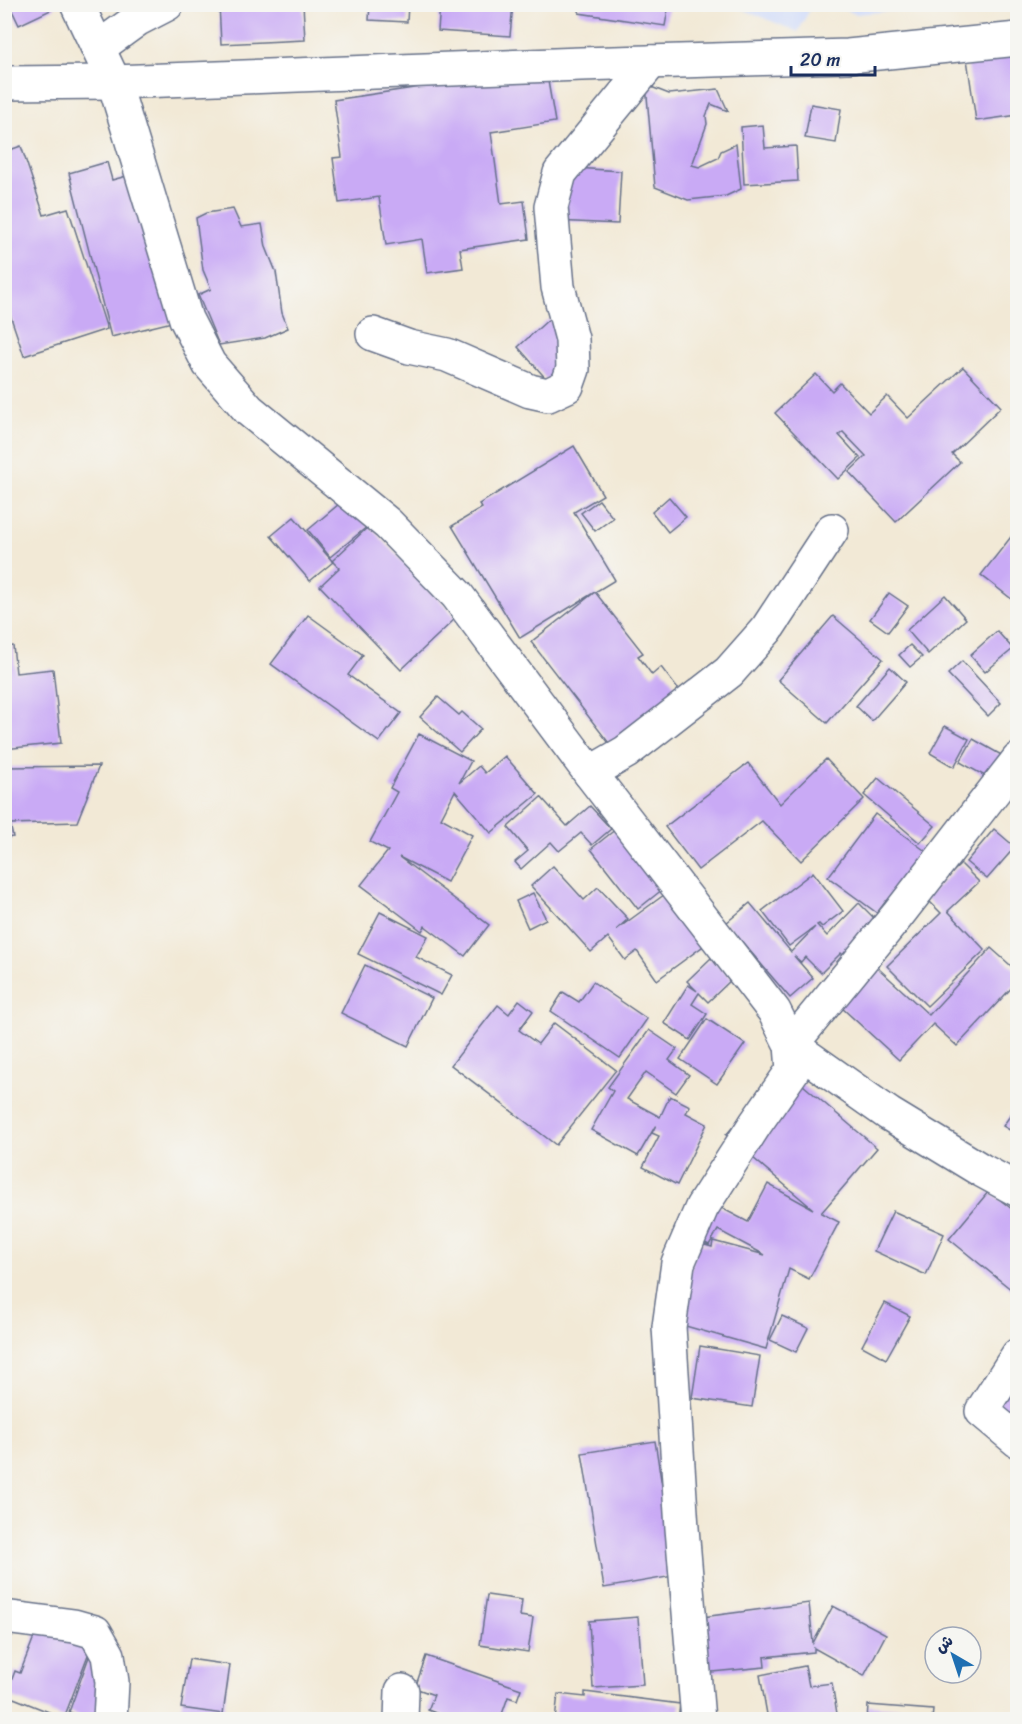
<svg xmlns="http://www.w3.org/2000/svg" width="1022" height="1724" viewBox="0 0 1022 1724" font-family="Sriracha,'Playpen Sans Arabic',sans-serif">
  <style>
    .built { fill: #cfdafa }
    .building { fill: #c9aaf5 }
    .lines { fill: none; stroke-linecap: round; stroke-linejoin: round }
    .minor-casing { stroke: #667088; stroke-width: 36 }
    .tertiary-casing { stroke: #667088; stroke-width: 36 }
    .secondary-casing { stroke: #667088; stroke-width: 36 }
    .minor { stroke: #fff; stroke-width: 33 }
    .tertiary { stroke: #fff; stroke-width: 33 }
    .secondary { stroke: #fff; stroke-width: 33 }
  </style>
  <rect width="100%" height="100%" fill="#f6f6f2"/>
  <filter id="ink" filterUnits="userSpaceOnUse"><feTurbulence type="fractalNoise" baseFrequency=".0167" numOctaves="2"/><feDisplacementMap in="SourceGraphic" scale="12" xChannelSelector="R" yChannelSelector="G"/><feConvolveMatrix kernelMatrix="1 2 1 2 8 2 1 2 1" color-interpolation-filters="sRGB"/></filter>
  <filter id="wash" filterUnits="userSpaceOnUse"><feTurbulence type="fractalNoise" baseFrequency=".008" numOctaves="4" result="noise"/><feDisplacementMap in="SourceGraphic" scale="24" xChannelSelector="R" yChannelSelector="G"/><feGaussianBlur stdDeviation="1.35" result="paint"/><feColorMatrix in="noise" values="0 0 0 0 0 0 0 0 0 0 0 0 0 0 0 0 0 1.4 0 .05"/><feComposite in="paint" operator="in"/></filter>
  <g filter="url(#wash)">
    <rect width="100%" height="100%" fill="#f2e9d6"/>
    <g class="built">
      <polygon points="732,5 812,4 812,5 798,32"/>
      <polygon points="830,5 830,4 962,5 856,14"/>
    </g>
    <g id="blocks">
      <g class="building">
        <polygon points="9,4 53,4 55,8 19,25"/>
        <polygon points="219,4 303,4 305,40 221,44"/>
        <polygon points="370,4 408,4 407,22 369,20"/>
        <polygon points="440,4 513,4 510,36 438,31"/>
        <polygon points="580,4 669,4 665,26 579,13"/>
        <polygon points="1018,52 1018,115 976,121 967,59"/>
        <polygon points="546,69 555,122 491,132 501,204 524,201 529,239 460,249 463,268 427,273 422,239 386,245 379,197 339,203 333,158 342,157 334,100 420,87 419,79"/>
        <polygon points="646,85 669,94 718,89 728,111 711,104 706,116 707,124 692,165 699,167 718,158 721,151 736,144 741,189 726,196 688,200 655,187"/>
        <polygon points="811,104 841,109 836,143 805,138"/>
        <polygon points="763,125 765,148 796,146 798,181 744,184 741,127"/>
        <polygon points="21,146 44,215 68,208 107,329 24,356 4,297 4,152"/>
        <polygon points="107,162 112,180 134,174 172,322 111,337 69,173"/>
        <polygon points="559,167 621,171 618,224 556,221"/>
        <polygon points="233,209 241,227 262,224 266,247 276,272 282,313 288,328 265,338 219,345 198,295 211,289 203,270 196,218 206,213"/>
        <polygon points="549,319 580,354 549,382 518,347"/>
        <polygon points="963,367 1001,407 952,454 960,462 896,522 849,472 866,456 843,432 839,435 860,458 838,479 775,413 816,374 832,391 840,383 869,413 887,396 908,418"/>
        <polygon points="574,446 603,495 574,512 615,580 595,592 643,653 638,656 652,675 661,667 691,706 622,760 531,642 595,592 520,638 452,526 482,508 479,504"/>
        <polygon points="669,497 686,517 668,532 652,512"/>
        <polygon points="345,499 368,526 330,557 308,530"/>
        <polygon points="599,500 613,518 595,531 581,513"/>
        <polygon points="294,517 333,562 310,581 271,536"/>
        <polygon points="369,526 456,618 401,670 320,586 339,568 332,561"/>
        <polygon points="1018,528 1018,604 981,575"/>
        <polygon points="889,593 908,606 888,632 870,619"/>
        <polygon points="945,595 966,619 928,654 907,630"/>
        <polygon points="308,615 363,655 348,675 401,713 379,742 271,664"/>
        <polygon points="833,616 883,659 827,723 778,680"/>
        <polygon points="997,631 1013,649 985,672 970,655"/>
        <polygon points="910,645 922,657 910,667 899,655"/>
        <polygon points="13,646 16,673 53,669 61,743 4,749 4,647"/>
        <polygon points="962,661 1001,703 988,716 948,674"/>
        <polygon points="890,667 906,682 872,721 856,706"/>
        <polygon points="438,697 459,715 462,712 481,729 460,752 420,717"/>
        <polygon points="945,726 969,739 954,767 930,753"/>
        <polygon points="419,734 471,761 459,783 479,766 485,773 505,756 538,794 491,833 455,791 441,818 472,835 447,882 399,857 489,925 465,956 425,926 422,931 361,885 388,851 370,842 397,792 390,788"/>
        <polygon points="973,739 1005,757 992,780 960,762"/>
        <polygon points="826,759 864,799 801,861 762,821 698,870 665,827 748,763 780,804"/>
        <polygon points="99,766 77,822 10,824 13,837 4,838 4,767"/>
        <polygon points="878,778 935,826 920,843 864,795"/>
        <polygon points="541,797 567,826 590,806 611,829 592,845 581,833 559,851 551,842 521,869 515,862 528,851 508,827"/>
        <polygon points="875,814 939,861 895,907 886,901 877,913 828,877"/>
        <polygon points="616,829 663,889 638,909 591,849"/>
        <polygon points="994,829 1015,847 987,879 966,862"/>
        <polygon points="961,864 979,882 948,911 985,950 927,1006 887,966 941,913 926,898"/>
        <polygon points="553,866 584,900 598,887 628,919 616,930 668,892 706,944 657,980 637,951 625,960 608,937 591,952 531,886"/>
        <polygon points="813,872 843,911 822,927 819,924 817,925 827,936 859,903 875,919 850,962 841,953 821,973 805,957 801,962 794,956 813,978 790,998 726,923 750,903 791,952 815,927 789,946 762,911"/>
        <polygon points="533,893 546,919 528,928 516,901"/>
        <polygon points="380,912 428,936 416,957 452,975 441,995 358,954"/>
        <polygon points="991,948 1018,972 1018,981 957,1046 933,1024 899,1060 830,997 866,957 929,1015"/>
        <polygon points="711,958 732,979 708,1002 699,993 692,1004 707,1014 690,1040 664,1023 688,985 697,991 687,981"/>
        <polygon points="365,965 432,998 408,1046 341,1013"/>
        <polygon points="593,982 647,1019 620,1058 551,1011 563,992 579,1002"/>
        <polygon points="519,1000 533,1011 519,1030 538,1044 554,1023 616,1070 556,1145 451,1065 498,1005 509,1014"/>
        <polygon points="707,1019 745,1044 717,1084 680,1059"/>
        <polygon points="649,1030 677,1049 669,1060 689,1075 676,1093 646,1072 627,1099 660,1117 670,1096 690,1106 686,1113 707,1124 677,1185 643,1167 659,1136 652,1133 656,1125 638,1156 591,1130 613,1091 608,1087"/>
        <polygon points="783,1068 877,1148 821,1213 839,1222 809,1279 789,1269 766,1349 675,1323 698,1243 712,1247 713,1241 765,1255 718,1230 709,1245 692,1236 710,1202 748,1222 768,1184 813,1209 726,1135"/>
        <polygon points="1018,1104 1018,1135 1003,1126"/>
        <polygon points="989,1191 1018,1214 1018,1295 949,1239"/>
        <polygon points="893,1211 944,1234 926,1275 874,1251"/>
        <polygon points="885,1303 910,1316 886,1359 862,1346"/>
        <polygon points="782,1316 808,1328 796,1352 770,1340"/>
        <polygon points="700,1346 760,1356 752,1407 692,1398"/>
        <polygon points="1018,1374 1018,1422 983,1398"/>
        <polygon points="655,1441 670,1538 685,1574 604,1588 582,1453"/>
        <polygon points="487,1595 522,1600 520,1616 533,1618 528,1652 480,1645"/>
        <polygon points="809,1603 813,1643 833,1606 886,1634 864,1676 814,1648 814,1652 764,1657 765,1667 701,1673 695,1618"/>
        <polygon points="638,1617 643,1685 593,1688 589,1621"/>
        <polygon points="41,1619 91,1647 64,1718 6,1695 15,1671 20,1673"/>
        <polygon points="94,1643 120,1652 96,1720 90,1720 69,1712"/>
        <polygon points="426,1656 521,1689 517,1700 508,1697 500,1720 454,1720 428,1710 434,1695 415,1688"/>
        <polygon points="189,1659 230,1665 223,1714 181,1708"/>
        <polygon points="805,1666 809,1686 832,1683 838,1720 768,1720 760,1675"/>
        <polygon points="585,1692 680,1704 678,1720 555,1720 558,1694 585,1697"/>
        <polygon points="868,1705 933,1710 932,1720 867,1720"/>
      </g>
    </g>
  </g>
  <g filter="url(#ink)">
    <use href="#blocks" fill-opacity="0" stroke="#667088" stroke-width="1.5"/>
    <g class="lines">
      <g class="minor-casing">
        <g id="minor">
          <polyline points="77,4 114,82"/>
          <polyline points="98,48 138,19 167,4"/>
          <polyline points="373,334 409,347 447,355 530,391 548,395 567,386 573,369 572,339 558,287 551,207 560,173 651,62"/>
          <polyline points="1018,760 897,916 791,1045 889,1114 981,1170 1018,1190"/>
          <polyline points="590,773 626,752 729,672 767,629 832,530"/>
          <polyline points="1018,1355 982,1411 1018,1441"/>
          <polyline points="4,1617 74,1626 95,1632 108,1655 112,1682 110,1720"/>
          <polyline points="401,1720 402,1691"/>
        </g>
      </g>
      <g class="tertiary-casing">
        <polyline id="tertiary" points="114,82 186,319 209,364 249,410 388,524 457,595 590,773 774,1011 791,1045 793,1070 756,1123 702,1207 678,1263 669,1327 682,1528 698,1720"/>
      </g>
      <g class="secondary-casing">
        <polyline id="secondary" points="4,83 114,82 581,64 848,56 1018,39"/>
      </g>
      <use href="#minor" class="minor"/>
      <use href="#tertiary" class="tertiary"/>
      <use href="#secondary" class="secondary"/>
    </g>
  </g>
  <rect width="1022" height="1724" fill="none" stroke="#f6f6f2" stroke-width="24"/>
  <g transform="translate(953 1655) rotate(321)"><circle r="28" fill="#f6f6f2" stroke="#9ea6b7" stroke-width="1.5"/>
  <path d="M0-4.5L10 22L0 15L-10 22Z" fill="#1f6fb2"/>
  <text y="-9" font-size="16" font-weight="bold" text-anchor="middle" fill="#1b2f5e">ش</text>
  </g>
  <path d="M791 66v9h84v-9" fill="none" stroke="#1b2f5e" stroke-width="3"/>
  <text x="800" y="66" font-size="18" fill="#1b2f5e" stroke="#f6f6f2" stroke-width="4.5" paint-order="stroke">20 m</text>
</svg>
